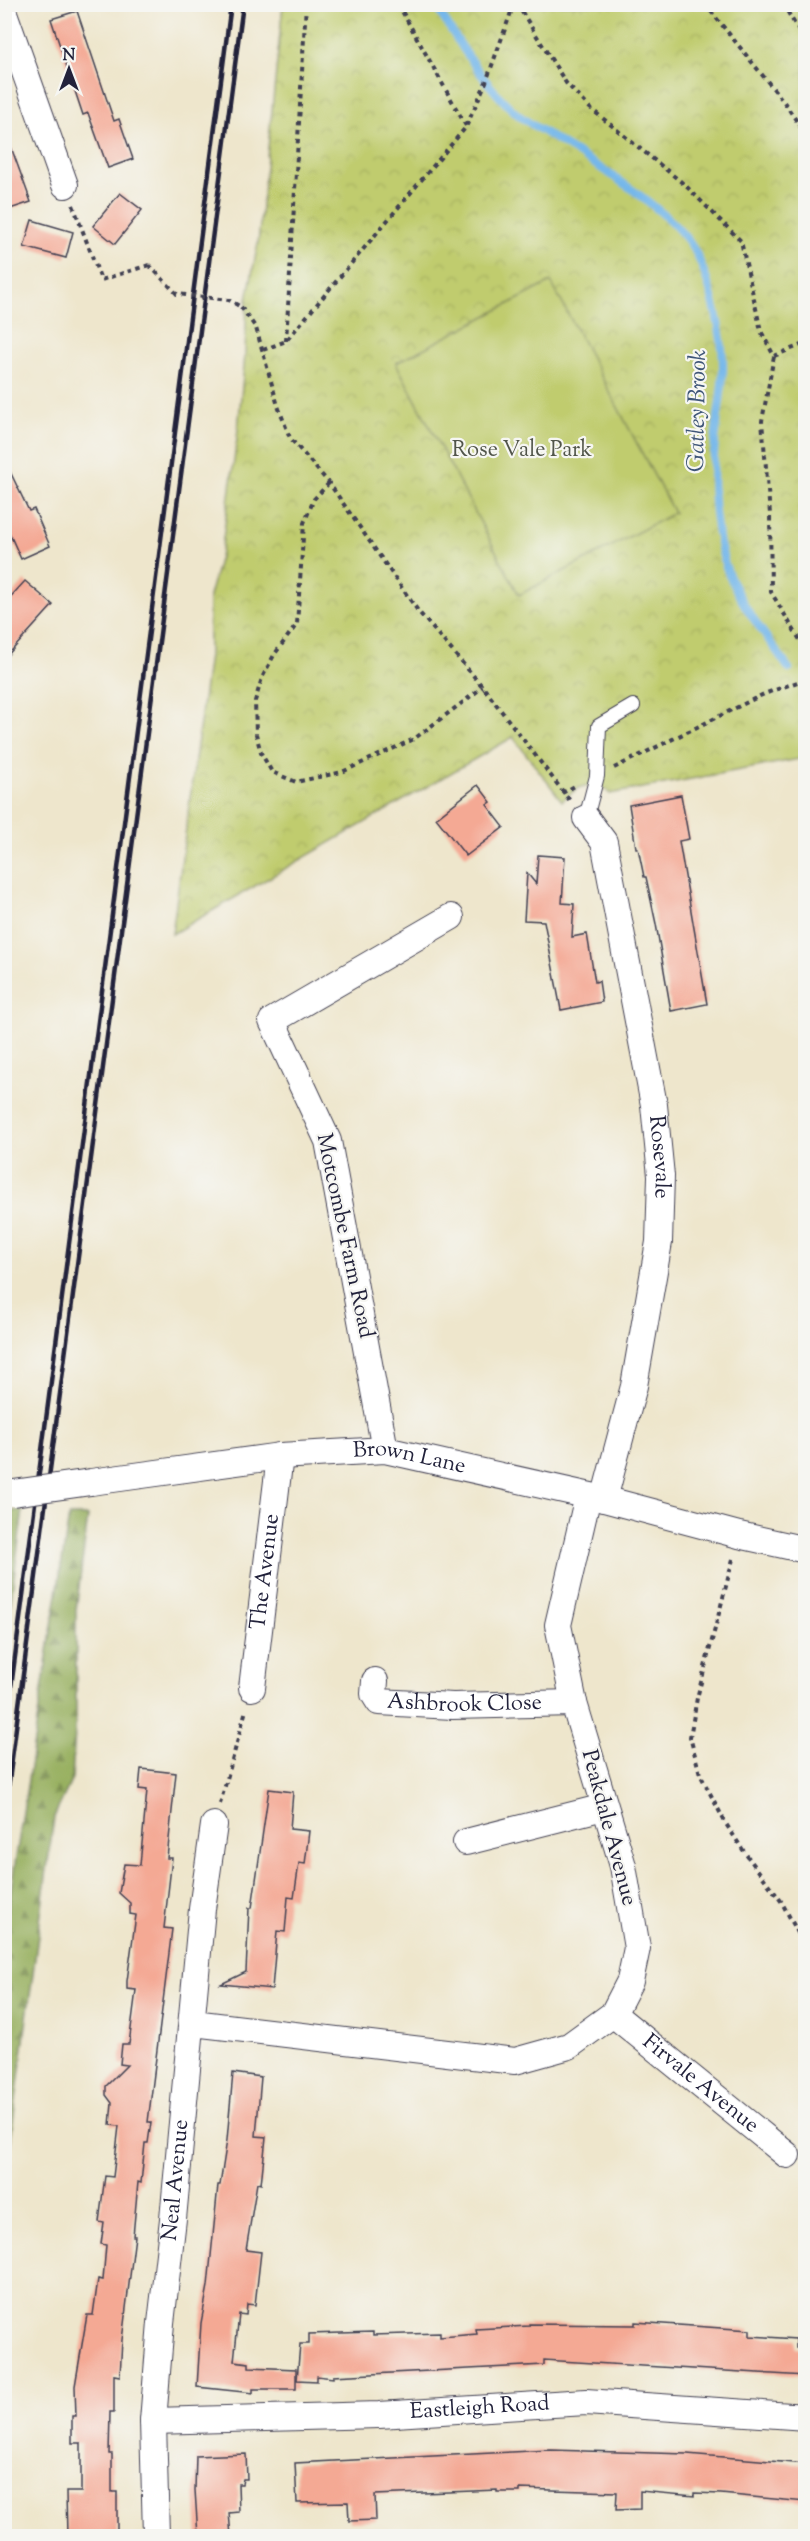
<svg xmlns="http://www.w3.org/2000/svg" width="810" height="2541" viewBox="0 0 810 2541" font-family="'Sorts Mill Goudy',serif">
  <style>
    .built { fill: #f6d1c5 }
    .forest { fill: url(#forest-firs); stroke: #5d694e; stroke-width: 1.5 }
    .park { fill: url(#park-crowns); stroke: #717754; stroke-width: 1.5 }
    .pitch { fill: #c0cc6e; stroke: #717754; stroke-width: 1.5 }
    .lines { fill: none; stroke-linecap: round; stroke-linejoin: round }
    .stream { stroke: #74b7ea; stroke-width: 8 }
    .building { fill: #f4a994 }
    .lane-casing { stroke: #413f51; stroke-width: 16 }
    .street-casing { stroke: #413f51; stroke-width: 28 }
    .path { stroke: #413f51; stroke-width: 4; stroke-dasharray: 4.5 4.5; stroke-linecap: butt }
    .lane { stroke: #fff; stroke-width: 14 }
    .street { stroke: #fff; stroke-width: 26 }
    .rail { stroke: #22223b; stroke-width: 4.5 }
    .street-bridge-casing { stroke: #413f51; stroke-width: 28; stroke-linecap: butt }
    .path-bridge { stroke: #413f51; stroke-width: 4; stroke-dasharray: 4.5 4.5; stroke-linecap: butt }
    .street-bridge { stroke: #fff; stroke-width: 26 }
    .labels { text-anchor: middle; dominant-baseline: central; stroke-width: 4.5; stroke-linejoin: round; paint-order: stroke }
    .park-label { font-size: 22px; fill: #51554a; stroke: #f6f6f2 }
    .street-label { font-size: 22px; fill: #22223b; stroke: #f6f6f2 }
    .water-label { font-size: 24px; font-style: italic; fill: #3f5678; stroke: #f6f6f2 }
  </style>
  <defs>
    <pattern id="forest-firs" width="22" height="20" patternUnits="userSpaceOnUse" patternTransform="scale(1.5)"><rect width="22" height="20" fill="#98b061"/><path d="M5 1l3.5 6h-7zM16 11l3.5 6h-7z" fill="#7c8f51"/></pattern>
    <pattern id="park-crowns" width="20" height="18" patternUnits="userSpaceOnUse" patternTransform="scale(1.5)"><rect width="20" height="18" fill="#c0cc6e"/><path d="M2 6a3 3 0 1 1 6 0M12 15a3 3 0 1 1 6 0" fill="none" stroke="#a5af60"/></pattern>
  </defs>
  <rect width="100%" height="100%" fill="#f6f6f2"/>
  <filter id="ink" filterUnits="userSpaceOnUse"><feTurbulence type="fractalNoise" baseFrequency=".0167" numOctaves="2"/><feDisplacementMap in="SourceGraphic" scale="12" xChannelSelector="R" yChannelSelector="G"/><feConvolveMatrix kernelMatrix="1 2 1 2 8 2 1 2 1" color-interpolation-filters="sRGB"/></filter>
  <filter id="wash" filterUnits="userSpaceOnUse"><feTurbulence type="fractalNoise" baseFrequency=".008" numOctaves="4" result="noise"/><feDisplacementMap in="SourceGraphic" scale="24" xChannelSelector="R" yChannelSelector="G"/><feGaussianBlur stdDeviation="1.35" result="paint"/><feColorMatrix in="noise" values="0 0 0 0 0 0 0 0 0 0 0 0 0 0 0 0 0 1.4 0 .05"/><feComposite in="paint" operator="in"/></filter>
  <g filter="url(#wash)">
    <rect width="100%" height="100%" fill="#eee6cc"/>
    <polygon class="built" points="805,1121 806,1157 805,1157 797,1154"/>
    <g class="forest">
      <polygon points="23,1510 5,1643 5,1511"/>
      <polygon points="69,1516 88,1516 76,1610 76,1714 72,1779 54,1817 5,2181 5,1928"/>
    </g>
    <path class="park" d="M283,5H805V758L610,794C607,790 604,789 598,787C581,782 574,791 562,801L513,737L172,934L209,655V596L221,553L237,439L245,355L247,300L258,243Z"/>
    <polygon class="pitch" points="551,282 674,513 519,595 396,363"/>
    <g class="lines">
      <path class="stream" d="M434,4C459,41 482,83 516,113C526,122 539,128 550,136C592,163 675,210 697,255C711,285 724,337 723,370C722,394 717,418 715,442C711,482 714,526 725,564C737,602 767,636 789,669"/>
    </g>
    <g id="blocks">
      <g class="building">
        <polygon points="77,11 114,121 119,119 133,159 108,168 88,113 83,115 51,19"/>
        <polygon points="7,136 31,202 4,211 4,137"/>
        <polygon points="120,193 142,210 115,244 93,226"/>
        <polygon points="32,220 73,232 66,258 24,247"/>
        <polygon points="4,459 29,511 34,509 50,546 21,559 4,521"/>
        <polygon points="25,581 53,605 4,659 4,604"/>
        <polygon points="478,785 491,802 487,805 504,827 466,856 436,818"/>
        <polygon points="681,795 689,839 679,841 707,1004 671,1011 656,924 646,877 644,877 638,848 636,848 629,805"/>
        <polygon points="538,855 565,857 562,903 574,904 572,937 587,934 595,982 599,981 602,1002 561,1010 544,921 524,920 527,873 536,884"/>
        <polygon points="141,1769 176,1773 167,1858 172,1858 164,1928 172,1929 148,2122 151,2122 148,2143 145,2143 141,2183 138,2182 133,2236 135,2236 122,2340 120,2376 114,2375 114,2412 110,2412 109,2454 112,2454 112,2492 117,2492 117,2536 67,2536 66,2492 81,2492 81,2443 72,2443 72,2416 76,2416 75,2386 87,2315 93,2315 98,2279 103,2280 106,2245 101,2244 104,2223 99,2222 105,2176 113,2177 119,2126 110,2125 112,2103 106,2095 106,2086 127,2065 120,2064 122,2044 129,2044 136,1990 127,1989 127,1981 136,1915 130,1914 130,1903 119,1893 124,1864 140,1865 147,1790 139,1789"/>
        <polygon points="269,1789 293,1792 290,1829 309,1831 305,1864 299,1863 294,1898 288,1897 285,1932 277,1931 272,1989 221,1984 246,1972 249,1908 252,1908"/>
        <polygon points="233,2073 261,2077 256,2136 266,2137 261,2184 257,2183 246,2250 261,2252 255,2305 247,2304 246,2315 239,2314 234,2361 249,2363 249,2367 296,2369 296,2389 253,2389 253,2393 197,2387 201,2323 208,2286 218,2185 220,2185 227,2140"/>
        <polygon points="635,2322 750,2330 750,2336 796,2339 796,2348 806,2349 806,2376 544,2360 544,2365 333,2376 333,2378 317,2376 317,2381 297,2380 300,2344 309,2344 309,2334 373,2332 373,2335 440,2333 440,2337 477,2334 476,2329 529,2326 529,2324 635,2325"/>
        <polygon points="550,2450 687,2454 806,2464 806,2502 721,2494 694,2493 694,2496 640,2491 640,2509 616,2510 617,2492 520,2489 520,2492 497,2492 497,2490 375,2495 376,2520 349,2521 348,2502 297,2503 295,2463"/>
        <polygon points="246,2454 247,2479 243,2479 242,2484 238,2484 239,2512 229,2513 231,2536 198,2536 195,2490 196,2456"/>
      </g>
    </g>
  </g>
  <g filter="url(#ink)">
    <use href="#blocks" fill-opacity="0" stroke="#413f51" stroke-width="1.5"/>
    <g class="lines">
      <g class="lane-casing">
        <polyline id="lane" points="586,818 597,776 599,726 633,706"/>
      </g>
      <g class="street-casing">
        <g id="street">
          <polyline points="4,13 65,185"/>
          <path id="s1" d="M586,818L604,842L654,1105L661,1176L659,1242L634,1386L604,1499"/>
          <polyline points="385,1450 328,1141 272,1021 451,917"/>
          <path id="s2" d="M91,1482L280,1456L385,1450L604,1499L739,1535L806,1550"/>
          <path id="s3" d="M375,1681L374,1694L379,1702L453,1706L574,1703"/>
          <path id="s4" d="M252,1688L280,1456"/>
          <polyline points="466,1842 604,1807"/>
          <path id="s5" d="M613,2014L787,2155"/>
          <polyline points="193,2023 515,2061 569,2046 613,2014 630,1981 637,1948 623,1866 574,1703 558,1625 588,1496"/>
          <path id="s6" d="M153,2421L379,2415L586,2402L806,2417"/>
          <path id="s7" d="M156,2536L153,2421L161,2323L173,2219L202,1909L214,1825"/>
        </g>
      </g>
      <g class="path">
        <polyline points="398,4 466,126"/>
        <polyline points="517,4 566,83 590,108 685,185 741,241 761,331 774,356 762,421 770,514 771,592 806,650"/>
        <polyline points="705,4 784,102 806,135"/>
        <polyline points="783,4 806,43"/>
        <polyline points="73,205 101,280 149,265"/>
        <polyline points="241,307 256,328 278,406 290,438 329,483 418,611 483,687 571,802"/>
        <polyline points="286,341 306,4"/>
        <polyline points="263,350 286,341 466,127 486,82 514,4"/>
        <polyline points="774,356 806,343"/>
        <polyline points="329,483 314,499 304,523 297,624 274,655 262,678 255,701 256,734 261,753 272,772 296,782 342,772 414,739 483,687"/>
        <polyline points="614,768 764,694 806,679"/>
        <polyline points="562,793 575,786"/>
        <polyline points="733,1559 697,1698 690,1737 700,1774 726,1824 745,1853 781,1901 806,1948"/>
        <polyline points="220,1804 246,1710"/>
      </g>
      <use href="#lane" class="lane"/>
      <use href="#street" class="street"/>
      <g class="rail">
        <polyline points="4,1741 231,4"/>
        <polyline points="4,1819 243,4"/>
      </g>
      <g class="street-bridge-casing">
        <polyline id="street-bridge" points="13,1493 91,1482"/>
      </g>
      <polyline class="path-bridge" points="149,265 177,294 229,300 241,307"/>
      <use href="#street-bridge" class="street-bridge"/>
    </g>
  </g>
  <g class="labels">
    <g class="park-label">
      <text x="522" y="451">Rose Vale Park</text>
    </g>
    <g class="street-label">
      <text stroke="none"><textPath href="#s1" startOffset="350">Rosevale</textPath></text>
      <text transform="translate(344 1236) rotate(78)">Motcombe Farm Road</text>
      <text stroke="none"><textPath href="#s2" startOffset="321">Brown Lane</textPath></text>
      <text stroke="none"><textPath href="#s4" startOffset="117">The Avenue</textPath></text>
      <text stroke="none"><textPath href="#s3" startOffset="108">Ashbrook Close</textPath></text>
      <text transform="translate(608 1828) rotate(75)">Peakdale Avenue</text>
      <text stroke="none"><textPath href="#s5" startOffset="112">Firvale Avenue</textPath></text>
      <text stroke="none"><textPath href="#s7" startOffset="357">Neal Avenue</textPath></text>
      <text stroke="none"><textPath href="#s6" startOffset="327">Eastleigh Road</textPath></text>
    </g>
    <g class="water-label">
      <text transform="translate(698 411) rotate(-89)">Gatley Brook</text>
    </g>
  </g>
  <rect width="810" height="2541" fill="none" stroke="#f6f6f2" stroke-width="24"/>
  <g transform="translate(69 69)" stroke="#f6f6f2" stroke-width="4.5" paint-order="stroke">
  <path d="M0-4.5L10 22L0 15L-10 22Z" fill="#22223b"/>
  <text y="-9" font-size="16" font-weight="bold" text-anchor="middle" fill="#22223b">N</text>
  </g>
</svg>
